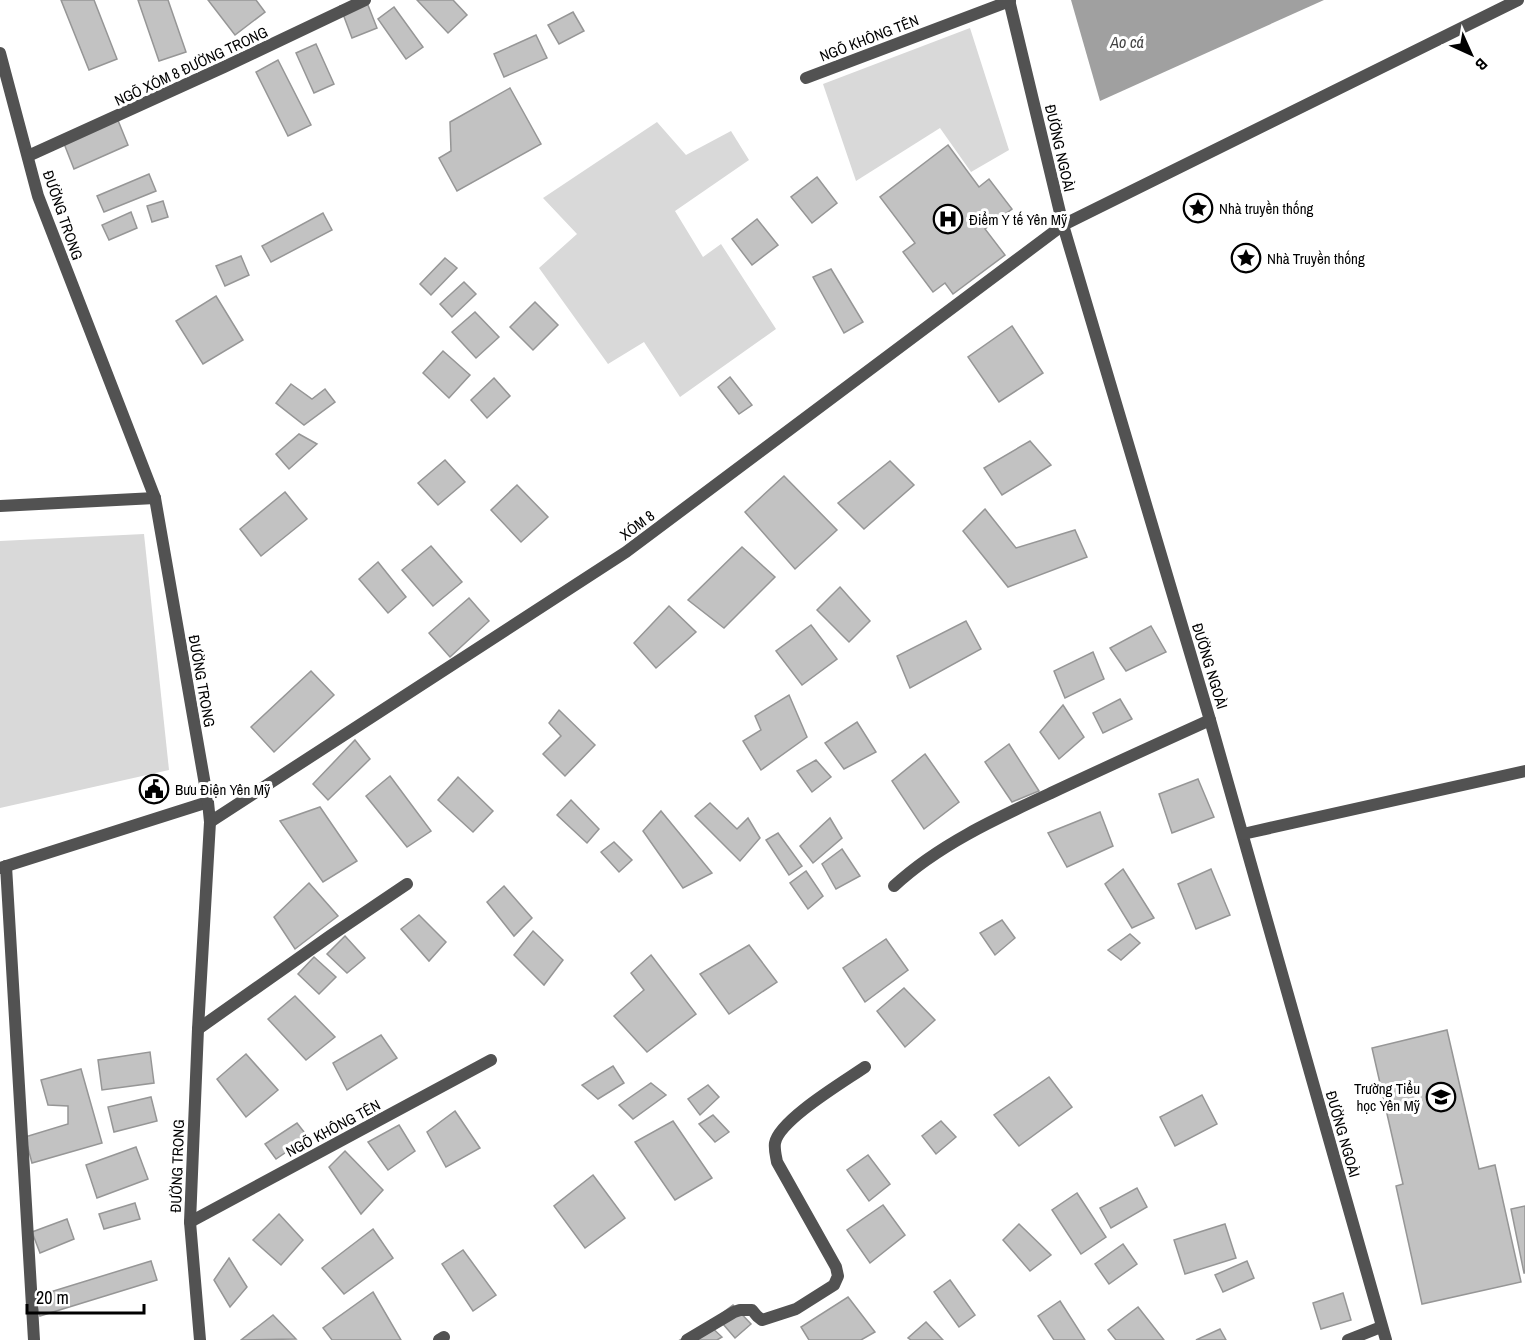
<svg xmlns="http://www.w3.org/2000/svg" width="1525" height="1340" viewBox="0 0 1525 1340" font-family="'Archivo Narrow',sans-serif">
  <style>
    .green { fill: #d9d9d9 }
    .water { fill: #a0a0a0 }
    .building { fill: #c2c2c2; stroke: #969696; stroke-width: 1.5 }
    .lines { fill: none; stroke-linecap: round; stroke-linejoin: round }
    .service { stroke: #525252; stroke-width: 12 }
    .minor { stroke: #525252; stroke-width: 12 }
    .labels { text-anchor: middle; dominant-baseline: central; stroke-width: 6; stroke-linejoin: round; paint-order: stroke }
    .street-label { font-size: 15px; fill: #000; stroke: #fff }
    .poi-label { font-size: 15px; fill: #000; stroke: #fff; text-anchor: start }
    .water-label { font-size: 16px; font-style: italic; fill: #414141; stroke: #fff }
  </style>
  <rect width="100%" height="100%" fill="#fff"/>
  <g class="green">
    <polygon points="970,28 1009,150 971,172 940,128 856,181 823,84"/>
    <polygon points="657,122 686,155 731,131 749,160 675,211 703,257 721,244 776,329 680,397 644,342 608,364 539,268 577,234 543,198"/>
    <polygon points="144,534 169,770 0,808 0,541"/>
  </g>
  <polygon class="water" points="1071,0 1324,0 1100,101"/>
  <g class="building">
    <polygon points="61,0 94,0 117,59 89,70"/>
    <polygon points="138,0 168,0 186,52 159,61"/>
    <polygon points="208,0 256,0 265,12 235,35"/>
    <polygon points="366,0 377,28 352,38 340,6"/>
    <polygon points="417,0 453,0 467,15 448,33"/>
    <polygon points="394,7 423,47 406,59 378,19"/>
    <polygon points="573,12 584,31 559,44 548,25"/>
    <polygon points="536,35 547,58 504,77 494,54"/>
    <polygon points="316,44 334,84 314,93 296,53"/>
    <polygon points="278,60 311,125 288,136 256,72"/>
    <polygon points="510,88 541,144 457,191 439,158 451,151 450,122"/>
    <polygon points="115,113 128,145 74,169 61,136"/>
    <polygon points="948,145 979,187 989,179 1012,209 985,229 1005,255 953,294 945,283 933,292 903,252 915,243 880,197"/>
    <polygon points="149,174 156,191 104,212 97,196"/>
    <polygon points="817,177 837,203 812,223 791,197"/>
    <polygon points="163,201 168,217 152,222 147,206"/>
    <polygon points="131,212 137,228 109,240 102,225"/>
    <polygon points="323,213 332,230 271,262 262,246"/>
    <polygon points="757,219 778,245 752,265 732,239"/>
    <polygon points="241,256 249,275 225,286 216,266"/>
    <polygon points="445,258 457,268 431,295 420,284"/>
    <polygon points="831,269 863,322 844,333 813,277"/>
    <polygon points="464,282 476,294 452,317 440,304"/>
    <polygon points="216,296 243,340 203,364 176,321"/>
    <polygon points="535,302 558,325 533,350 510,327"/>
    <polygon points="475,312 499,337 476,358 452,332"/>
    <polygon points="1012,326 1043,373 999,402 968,357"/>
    <polygon points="443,351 470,375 449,398 423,373"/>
    <polygon points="730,377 752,405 739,414 718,387"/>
    <polygon points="494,378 510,396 487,418 471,400"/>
    <polygon points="291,384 312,399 325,389 335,402 304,425 276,403"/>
    <polygon points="299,434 317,444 289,469 276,454"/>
    <polygon points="1030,441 1051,465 1002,495 984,468"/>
    <polygon points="445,460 465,482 438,505 418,483"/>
    <polygon points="890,461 914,485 864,529 838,503"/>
    <polygon points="784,476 837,530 795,569 745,512"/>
    <polygon points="517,485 548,517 521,542 491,510"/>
    <polygon points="285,492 307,519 261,556 240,529"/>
    <polygon points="985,509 1016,548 1075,530 1087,557 1008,587 963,531"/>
    <polygon points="431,546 462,582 433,606 402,570"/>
    <polygon points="742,547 775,577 724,628 688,600"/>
    <polygon points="378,562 406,597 388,613 359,579"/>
    <polygon points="840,587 870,621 849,642 817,610"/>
    <polygon points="469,598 489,621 450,657 429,633"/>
    <polygon points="669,606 696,632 656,668 634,643"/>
    <polygon points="966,621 981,649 910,688 897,656"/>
    <polygon points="811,625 837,659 802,685 776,651"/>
    <polygon points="1151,626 1166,652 1126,671 1110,648"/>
    <polygon points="1093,652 1104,679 1065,698 1054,671"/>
    <polygon points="311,671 334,695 274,752 251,727"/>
    <polygon points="789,695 807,737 761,770 743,741 761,730 755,716"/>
    <polygon points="1120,699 1132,719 1103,733 1093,713"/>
    <polygon points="1063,705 1084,737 1059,759 1040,732"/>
    <polygon points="559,710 595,745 565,776 543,754 561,736 549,723"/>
    <polygon points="857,722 876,752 844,769 825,743"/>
    <polygon points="355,740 370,759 328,800 313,784"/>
    <polygon points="1009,744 1039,791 1012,802 985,762"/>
    <polygon points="925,754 959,802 924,829 892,781"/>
    <polygon points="816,760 831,777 812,792 797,771"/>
    <polygon points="390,776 431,831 407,847 366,796"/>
    <polygon points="458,777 493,811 473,832 438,800"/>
    <polygon points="1198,779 1214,817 1172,833 1159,794"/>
    <polygon points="571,800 599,829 587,843 557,815"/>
    <polygon points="710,803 737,829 748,818 760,838 740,861 695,816"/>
    <polygon points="320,807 357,861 323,882 280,821"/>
    <polygon points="661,811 712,873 683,888 643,831"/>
    <polygon points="1100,812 1113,846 1067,867 1048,833"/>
    <polygon points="830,818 842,838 813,863 800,846"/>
    <polygon points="778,833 802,866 789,875 766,840"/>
    <polygon points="614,842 632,860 619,872 601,852"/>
    <polygon points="842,849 860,876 836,889 822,864"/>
    <polygon points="1123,869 1154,918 1132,928 1105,884"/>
    <polygon points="1211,869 1230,915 1196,929 1178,884"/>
    <polygon points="806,871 823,896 808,909 790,883"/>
    <polygon points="309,883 338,916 295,949 274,917"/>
    <polygon points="504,886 532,918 514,936 487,902"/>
    <polygon points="419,915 446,942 429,961 401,929"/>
    <polygon points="1002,920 1015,938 995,955 980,933"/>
    <polygon points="533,931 563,960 544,985 514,955"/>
    <polygon points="1130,934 1140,943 1121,960 1108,950"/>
    <polygon points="345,936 365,958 347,973 327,954"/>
    <polygon points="886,939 908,970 865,1002 843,968"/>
    <polygon points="749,945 777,982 729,1014 700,974"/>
    <polygon points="651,955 696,1014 647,1052 614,1016 644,990 631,973"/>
    <polygon points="314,957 336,977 319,994 298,974"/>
    <polygon points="904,988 935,1020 905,1047 877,1011"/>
    <polygon points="295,996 335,1037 306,1060 268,1019"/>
    <polygon points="1447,1030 1479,1169 1495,1165 1521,1282 1422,1304 1396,1186 1403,1184 1372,1048"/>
    <polygon points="381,1035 397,1058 347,1090 333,1063"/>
    <polygon points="150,1052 154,1083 102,1090 98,1060"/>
    <polygon points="246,1054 278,1090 246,1117 217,1079"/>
    <polygon points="613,1066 624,1083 598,1099 582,1085"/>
    <polygon points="81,1069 102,1143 32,1163 25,1137 68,1124 68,1106 48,1105 41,1080"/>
    <polygon points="1049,1077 1072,1107 1019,1146 994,1115"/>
    <polygon points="651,1083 666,1095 633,1119 619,1105"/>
    <polygon points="708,1085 719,1097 700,1115 688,1099"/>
    <polygon points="1202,1095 1217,1124 1175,1146 1160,1117"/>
    <polygon points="151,1097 157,1121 114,1132 108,1107"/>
    <polygon points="455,1111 480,1148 446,1167 427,1132"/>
    <polygon points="713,1115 729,1132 715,1142 699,1124"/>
    <polygon points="673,1121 712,1178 675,1200 635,1142"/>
    <polygon points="941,1121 956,1137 936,1154 922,1136"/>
    <polygon points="297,1123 308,1137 276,1159 265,1144"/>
    <polygon points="399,1125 415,1151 388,1170 368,1142"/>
    <polygon points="136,1147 148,1179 97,1198 86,1165"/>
    <polygon points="345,1151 383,1190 361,1214 329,1167"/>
    <polygon points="868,1155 890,1184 869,1201 847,1170"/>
    <polygon points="593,1175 625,1218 585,1248 554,1206"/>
    <polygon points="1137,1188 1147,1207 1111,1228 1100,1208"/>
    <polygon points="1077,1193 1106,1237 1081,1254 1052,1210"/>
    <polygon points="135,1203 140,1219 104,1229 99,1214"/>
    <polygon points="883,1205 905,1235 870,1263 847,1230"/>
    <polygon points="1525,1206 1525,1273 1524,1273 1511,1209"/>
    <polygon points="279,1214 303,1240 281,1265 253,1240"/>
    <polygon points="67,1219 74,1239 40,1253 32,1232"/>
    <polygon points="1019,1224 1051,1255 1030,1271 1003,1240"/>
    <polygon points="1225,1224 1236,1258 1185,1274 1174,1240"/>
    <polygon points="373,1229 393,1258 344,1294 322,1268"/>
    <polygon points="1123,1244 1137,1264 1109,1284 1095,1264"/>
    <polygon points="463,1250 496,1295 473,1311 442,1264"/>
    <polygon points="229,1258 247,1287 230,1307 214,1280"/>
    <polygon points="151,1261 157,1280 40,1316 34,1297"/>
    <polygon points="1247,1261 1254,1278 1223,1292 1215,1275"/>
    <polygon points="950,1280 975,1315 959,1327 934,1292"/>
    <polygon points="373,1292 401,1340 332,1340 323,1328"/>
    <polygon points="1343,1293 1351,1320 1321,1329 1313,1303"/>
    <polygon points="848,1297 875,1332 861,1340 809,1340 801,1327"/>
    <polygon points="1060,1301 1085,1340 1054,1340 1038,1316"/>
    <polygon points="733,1305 751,1324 735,1338 717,1317"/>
    <polygon points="1138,1307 1164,1340 1116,1340 1108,1330"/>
    <polygon points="273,1315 296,1339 241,1340"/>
    <polygon points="926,1322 943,1340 911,1340 908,1338"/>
    <polygon points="708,1324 722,1337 717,1340 680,1340"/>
    <polygon points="1220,1329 1226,1340 1196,1340"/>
  </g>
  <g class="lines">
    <g class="service">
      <polyline points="0,506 155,498"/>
      <polyline points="0,868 208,802"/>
    </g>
    <g class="minor">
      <polyline points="1009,0 1063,225 1210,720 1386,1340"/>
      <polyline points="0,53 38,196 155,498 208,802 210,822 198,1029 190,1222 200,1340"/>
      <polyline points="806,78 1010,1"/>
      <polyline points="28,156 224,67 365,0"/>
      <polyline points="210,822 626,552 1063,225 1518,0"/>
      <polyline points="1243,834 1525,771"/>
      <polyline points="6,866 34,1340"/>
      <path d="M894,886C938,845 997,818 1051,793C1104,768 1157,744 1210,720"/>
      <polyline points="198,1029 330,936 407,884"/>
      <polyline points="190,1222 491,1060"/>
      <polyline points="439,1340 444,1337"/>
      <path d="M687,1340L734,1312L740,1310H752L757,1316L762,1320L796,1309L834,1285L838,1276L836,1267L777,1162C776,1156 774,1149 775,1143C779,1120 845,1081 865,1067"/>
      <polyline points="1348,1340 1381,1327"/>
    </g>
  </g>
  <defs>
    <g id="sight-ring" transform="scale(1.5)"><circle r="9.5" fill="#fff" stroke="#000" stroke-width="1.5"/><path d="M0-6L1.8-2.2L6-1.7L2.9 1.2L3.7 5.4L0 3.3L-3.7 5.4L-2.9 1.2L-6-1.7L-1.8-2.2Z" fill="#000"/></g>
    <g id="hospital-ring" transform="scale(1.5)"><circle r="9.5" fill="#fff" stroke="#000" stroke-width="1.5"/><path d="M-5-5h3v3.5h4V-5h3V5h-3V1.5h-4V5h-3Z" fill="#000"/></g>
    <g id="civic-ring" transform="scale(1.5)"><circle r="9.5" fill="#fff" stroke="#000" stroke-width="1.5"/><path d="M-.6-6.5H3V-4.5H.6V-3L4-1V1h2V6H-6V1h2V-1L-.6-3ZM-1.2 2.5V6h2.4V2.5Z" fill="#000"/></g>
    <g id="school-ring" transform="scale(1.5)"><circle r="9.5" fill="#fff" stroke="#000" stroke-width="1.5"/><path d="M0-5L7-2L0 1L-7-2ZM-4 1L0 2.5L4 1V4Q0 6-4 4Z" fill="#000"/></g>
  </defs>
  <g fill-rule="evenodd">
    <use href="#sight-ring" x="1198" y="208"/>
    <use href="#hospital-ring" x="948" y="219"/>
    <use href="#sight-ring" x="1246" y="258"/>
    <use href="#civic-ring" x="154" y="789"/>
    <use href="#school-ring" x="1441" y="1097"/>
  </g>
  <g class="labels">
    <g class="street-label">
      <text transform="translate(869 38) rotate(-21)">NGÕ KHÔNG TÊN</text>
      <text transform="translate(191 66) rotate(-25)">NGÕ XÓM 8 ĐƯỜNG TRONG</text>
      <text transform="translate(1060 148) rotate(77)">ĐƯỜNG NGOÀI</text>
      <text transform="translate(63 215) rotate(71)">ĐƯỜNG TRONG</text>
      <text transform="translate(637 525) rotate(-37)">XÓM 8</text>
      <text transform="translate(1210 666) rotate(73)">ĐƯỜNG NGOÀI</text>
      <text transform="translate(202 681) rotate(80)">ĐƯỜNG TRONG</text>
      <text transform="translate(333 1128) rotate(-28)">NGÕ KHÔNG TÊN</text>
      <text transform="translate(1343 1134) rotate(74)">ĐƯỜNG NGOÀI</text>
      <text transform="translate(177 1166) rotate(-88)">ĐƯỜNG TRONG</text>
    </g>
    <g class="poi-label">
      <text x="1219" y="208">Nhà truyền thống</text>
      <text x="969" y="219">Điểm Y tế Yên Mỹ</text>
      <text x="1267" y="258">Nhà Truyền thống</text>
      <text x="175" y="789">Bưu Điện Yên Mỹ</text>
      <text x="1420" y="1088" text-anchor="end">Trường Tiểu<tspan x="1420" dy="17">học Yên Mỹ</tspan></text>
    </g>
    <g class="water-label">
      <text x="1127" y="42">Ao cá</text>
    </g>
  </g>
  <g transform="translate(1471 54) rotate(135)" stroke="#ffffff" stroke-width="4.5" paint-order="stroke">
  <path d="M0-4.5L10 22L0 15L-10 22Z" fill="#000000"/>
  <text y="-9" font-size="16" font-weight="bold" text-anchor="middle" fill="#000000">B</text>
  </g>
  <path d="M27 1304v9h117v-9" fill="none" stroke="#000000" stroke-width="3"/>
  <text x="36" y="1304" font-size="18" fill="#000000" stroke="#ffffff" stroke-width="4.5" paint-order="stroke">20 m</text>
</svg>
